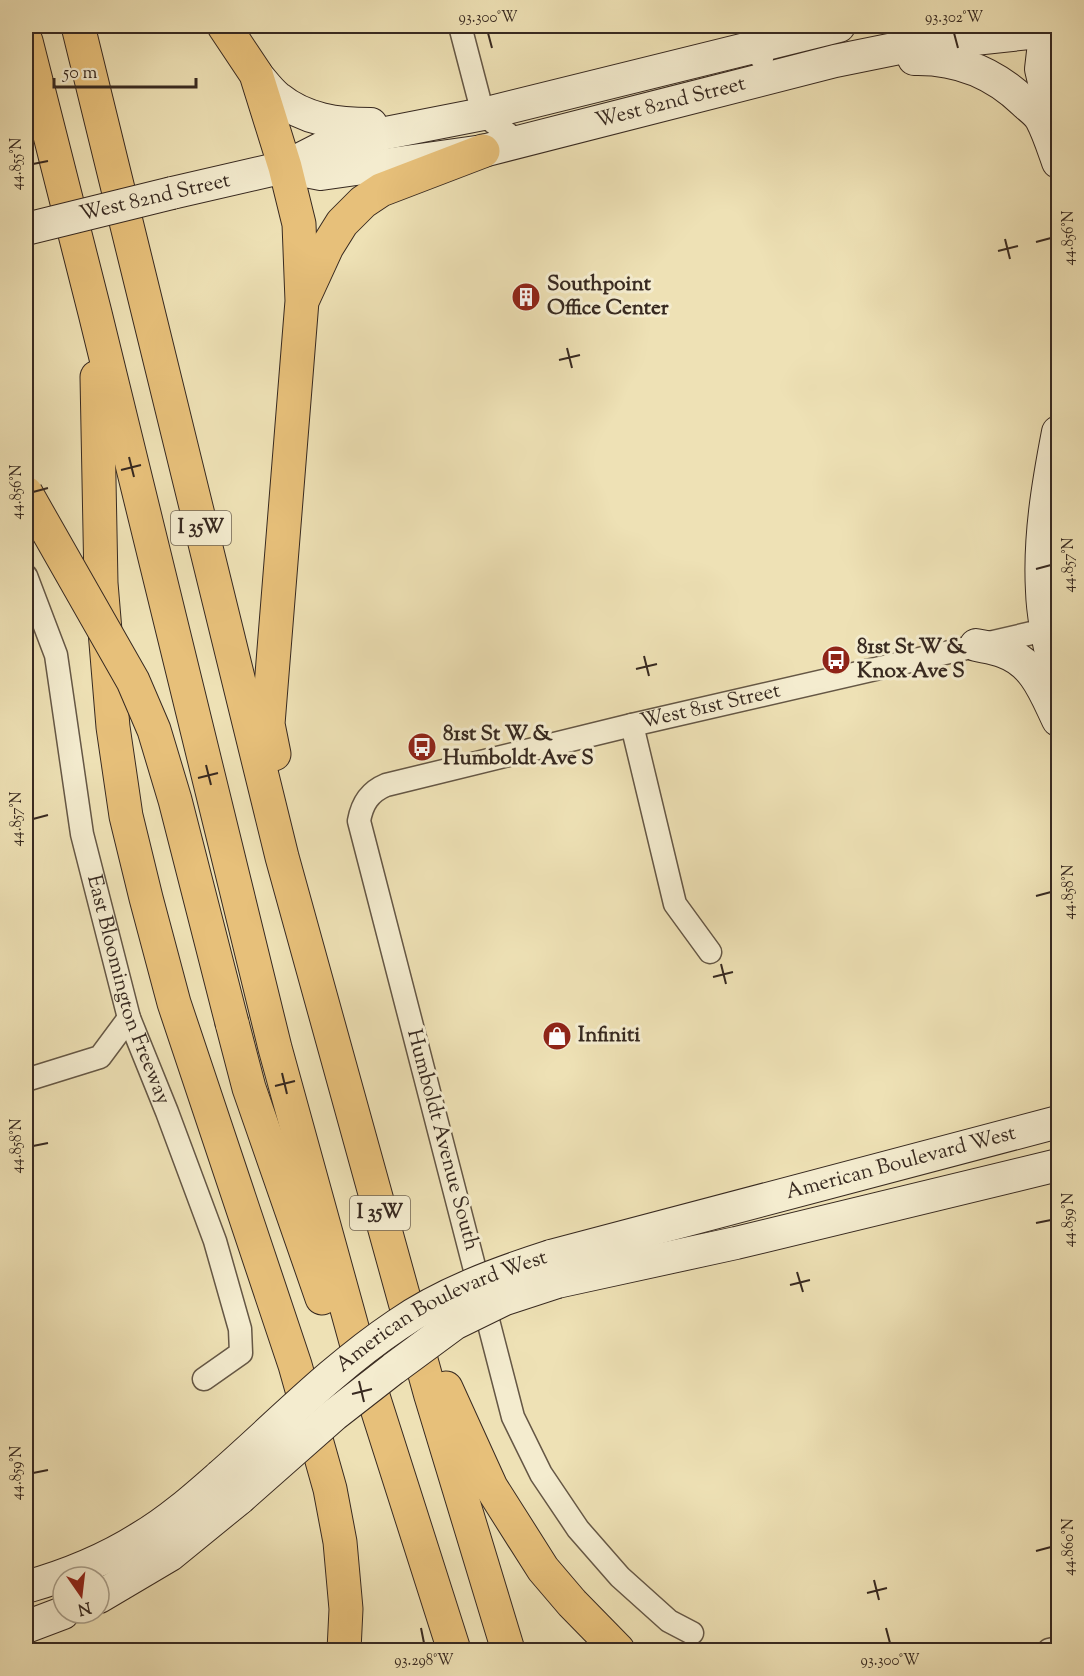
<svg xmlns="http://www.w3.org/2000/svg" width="1084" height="1676" viewBox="0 0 1084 1676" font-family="'Sorts Mill Goudy',serif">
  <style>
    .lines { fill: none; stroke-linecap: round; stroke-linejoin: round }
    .street-casing { stroke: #655745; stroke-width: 25 }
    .secondary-casing { stroke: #372920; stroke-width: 34 }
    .highway-casing { stroke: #372920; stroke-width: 35 }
    .street { stroke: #f4eccf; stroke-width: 22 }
    .secondary { stroke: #f4eccf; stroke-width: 32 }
    .highway { stroke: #e7c07a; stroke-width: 33 }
    .secondary-bridge-casing { stroke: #372920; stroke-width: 34; stroke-linecap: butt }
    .highway-bridge-casing { stroke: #372920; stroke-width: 35; stroke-linecap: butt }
    .secondary-bridge { stroke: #f4eccf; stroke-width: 32 }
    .highway-bridge { stroke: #e7c07a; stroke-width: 33 }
    .ticks { fill: none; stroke: #372920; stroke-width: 2 }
    .labels { text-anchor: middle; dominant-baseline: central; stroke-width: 6; stroke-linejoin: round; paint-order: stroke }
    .shield { fill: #f4eccf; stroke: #706454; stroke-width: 1.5 }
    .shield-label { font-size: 20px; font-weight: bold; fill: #372920 }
    .street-label { font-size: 21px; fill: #372920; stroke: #f4eccf }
    .poi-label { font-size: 21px; font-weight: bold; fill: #372920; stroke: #f4eccf; text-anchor: start }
    .neatline { fill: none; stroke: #372920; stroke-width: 2 }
    .ticks-label { font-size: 15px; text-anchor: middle; fill: #372920 }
  </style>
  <rect width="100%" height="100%" fill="#eee1b5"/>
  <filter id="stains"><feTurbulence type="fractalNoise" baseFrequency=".00333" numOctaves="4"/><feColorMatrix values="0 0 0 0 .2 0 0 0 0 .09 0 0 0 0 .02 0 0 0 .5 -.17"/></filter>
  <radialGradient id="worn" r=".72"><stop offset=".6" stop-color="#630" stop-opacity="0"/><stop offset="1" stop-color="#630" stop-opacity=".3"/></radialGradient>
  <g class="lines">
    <g class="street-casing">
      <g id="street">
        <polyline points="460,26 483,114 518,142"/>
        <polyline points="754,26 762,59"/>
        <path id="s1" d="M26,576L56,655L82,834L129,1018L167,1112L215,1241L240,1329L241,1353L204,1379"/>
        <polyline points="632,725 675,904 710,952"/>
        <polyline points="26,1080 100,1057 129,1018"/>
        <path id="s2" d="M692,1633L669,1621L620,1577L578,1529L541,1474L513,1417L359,821C362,804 369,792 386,785L632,725L1058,627"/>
        <polyline points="1049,1650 1058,1648"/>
      </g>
    </g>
    <g class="secondary-casing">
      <g id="secondary">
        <polyline points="1046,26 1041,69 1056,133"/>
        <path d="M914,59C957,58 994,73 1024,102C1029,107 1037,112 1041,119C1048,132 1053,148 1058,162"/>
        <path d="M256,74C263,82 270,92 278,98C305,120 338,124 371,124"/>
        <path id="s3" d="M285,167L321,174L483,151L835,61L909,46L1058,30"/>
        <polyline points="172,193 285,167 330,144 483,114 839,26"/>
        <path d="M1058,432C1048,484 1039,537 1042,591C1043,623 1052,655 1058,686"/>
        <path d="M976,645C985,647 995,648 1004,652C1035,663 1045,693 1058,720"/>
        <path id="s4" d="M551,1256L1058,1122"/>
        <polyline points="557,1282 736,1243 1058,1165"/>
        <path d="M26,1587C65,1576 105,1560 140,1538C169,1521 195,1498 220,1476"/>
        <polyline points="99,1597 170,1555 240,1498"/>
        <polyline points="26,1627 63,1613"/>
      </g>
    </g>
    <g class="highway-casing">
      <g id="highway">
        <polyline points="78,26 282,857 431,1396 508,1650"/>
        <polyline points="224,26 256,74 285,167 299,224 302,301 268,724 274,754"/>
        <polyline points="26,41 95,313 275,1048 358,1349 454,1650"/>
        <polyline points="304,297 327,247 342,223 363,202 381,190 483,151"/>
        <polyline points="97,377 101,583 113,727 126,816 146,898 174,1003 295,1365 330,1489 340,1542 346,1609 344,1650"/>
        <polyline points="232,1023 249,1088 322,1298"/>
        <polyline points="446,1388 491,1487 543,1569 572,1603 618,1650"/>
      </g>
    </g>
    <use href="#street" class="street"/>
    <use href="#secondary" class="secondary"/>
    <use href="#highway" class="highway"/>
    <g class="secondary-bridge-casing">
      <g id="secondary-bridge">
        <polyline points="26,229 172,193"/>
        <path id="s5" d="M220,1476C278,1425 333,1368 397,1325C443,1293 498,1273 551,1256"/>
        <polyline points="240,1498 334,1415 393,1369 454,1324 505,1299 557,1282"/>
      </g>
    </g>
    <g class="highway-bridge-casing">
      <polyline id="highway-bridge" points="26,493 133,681 154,730 175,800 232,1023"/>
    </g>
    <use href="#secondary-bridge" class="secondary-bridge"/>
    <use href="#highway-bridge" class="highway-bridge"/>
  </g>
  <path class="ticks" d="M488,33L492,48M954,33L958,48M33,164L48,161M1005,239L1010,259M1036,242L1051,238M998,251L1018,246M567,348L572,368M559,360L580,355M129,457L134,477M121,470L141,465M33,492L48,488M1036,569L1051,565M644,656L649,676M636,669L657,664M206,765L211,785M198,778L218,773M33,819L48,815M1036,896L1051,892M721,964L726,984M713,977L733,972M282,1073L287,1094M275,1086L295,1081M33,1146L48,1143M1036,1223L1051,1220M797,1272L803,1292M790,1285L810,1280M359,1381L364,1402M352,1394L372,1389M33,1473L48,1470M1036,1551L1051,1547M874,1580L879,1600M867,1593L887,1588M421,1628L424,1643M886,1628L890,1643"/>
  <defs>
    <g id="building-disc" transform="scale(1.5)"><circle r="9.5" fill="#8f2418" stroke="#f4eccf"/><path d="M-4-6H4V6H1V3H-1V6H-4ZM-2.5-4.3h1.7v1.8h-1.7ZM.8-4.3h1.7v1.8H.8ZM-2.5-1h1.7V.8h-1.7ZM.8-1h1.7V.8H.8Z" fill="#fff"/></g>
    <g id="bus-disc" transform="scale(1.5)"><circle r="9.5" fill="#8f2418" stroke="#f4eccf"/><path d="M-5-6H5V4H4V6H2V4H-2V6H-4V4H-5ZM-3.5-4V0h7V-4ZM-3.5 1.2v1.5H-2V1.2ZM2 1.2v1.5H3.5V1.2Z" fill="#fff"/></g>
    <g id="shop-disc" transform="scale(1.5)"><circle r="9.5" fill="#8f2418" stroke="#f4eccf"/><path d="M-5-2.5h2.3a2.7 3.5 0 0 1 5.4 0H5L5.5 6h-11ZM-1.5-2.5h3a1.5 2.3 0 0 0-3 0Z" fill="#fff"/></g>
  </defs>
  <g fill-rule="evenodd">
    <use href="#building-disc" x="526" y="297"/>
    <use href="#bus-disc" x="836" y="660"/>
    <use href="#bus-disc" x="422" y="747"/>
    <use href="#shop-disc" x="557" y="1036"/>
  </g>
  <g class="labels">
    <g class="shield">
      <rect x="171" y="511" width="60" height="34" rx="4.5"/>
      <rect x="350" y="1196" width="60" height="34" rx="4.5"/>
    </g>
    <g class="shield-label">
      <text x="201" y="528">I 35W</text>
      <text x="380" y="1213">I 35W</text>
    </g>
    <g class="street-label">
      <text stroke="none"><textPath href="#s3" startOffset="394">West 82nd Street</textPath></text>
      <text transform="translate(155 198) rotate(-13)">West 82nd Street</text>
      <text stroke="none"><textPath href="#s2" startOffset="1282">West 81st Street</textPath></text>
      <text stroke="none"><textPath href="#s1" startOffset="428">East Bloomington Freeway</textPath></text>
      <text transform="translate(442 1140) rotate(75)">Humboldt Avenue South</text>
      <text stroke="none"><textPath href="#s4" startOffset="362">American Boulevard West</textPath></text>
      <text stroke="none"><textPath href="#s5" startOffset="279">American Boulevard West</textPath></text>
    </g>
    <g class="poi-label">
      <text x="547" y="285">Southpoint<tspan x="547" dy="24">Office Center</tspan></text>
      <text x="857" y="648">81st St W &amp;<tspan x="857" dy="24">Knox Ave S</tspan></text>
      <text x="443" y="735">81st St W &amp;<tspan x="443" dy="24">Humboldt Ave S</tspan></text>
      <text x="578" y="1036">Infiniti</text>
    </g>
  </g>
  <rect width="1084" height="1676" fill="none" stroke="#eee1b5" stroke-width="66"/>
  <g transform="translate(81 1595) rotate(166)"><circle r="28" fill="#f4eccf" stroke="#a89e89" stroke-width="1.5"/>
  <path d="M0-4.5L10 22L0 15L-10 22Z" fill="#8f2418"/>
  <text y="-9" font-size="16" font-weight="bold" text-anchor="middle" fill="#372920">N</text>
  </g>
  <path d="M54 78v9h142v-9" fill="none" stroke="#372920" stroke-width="3"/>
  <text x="63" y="78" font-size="18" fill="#372920" stroke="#f4eccf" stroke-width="4.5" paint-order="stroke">50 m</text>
  <rect x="33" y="33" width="1018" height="1610" class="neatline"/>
  <g class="ticks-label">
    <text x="488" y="22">93.300°W</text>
    <text x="954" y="22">93.302°W</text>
    <text transform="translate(16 164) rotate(-90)" y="5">44.855°N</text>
    <text transform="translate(1068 238) rotate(-90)" y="5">44.856°N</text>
    <text transform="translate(16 492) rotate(-90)" y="5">44.856°N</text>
    <text transform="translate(1068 565) rotate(-90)" y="5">44.857°N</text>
    <text transform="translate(16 819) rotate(-90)" y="5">44.857°N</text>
    <text transform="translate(1068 892) rotate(-90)" y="5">44.858°N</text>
    <text transform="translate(16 1146) rotate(-90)" y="5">44.858°N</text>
    <text transform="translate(1068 1220) rotate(-90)" y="5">44.859°N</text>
    <text transform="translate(16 1473) rotate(-90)" y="5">44.859°N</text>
    <text transform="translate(1068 1547) rotate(-90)" y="5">44.860°N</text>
    <text x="424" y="1665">93.298°W</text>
    <text x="890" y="1665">93.300°W</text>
  </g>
  <rect width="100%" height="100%" filter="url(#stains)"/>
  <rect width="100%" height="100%" fill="url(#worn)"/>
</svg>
